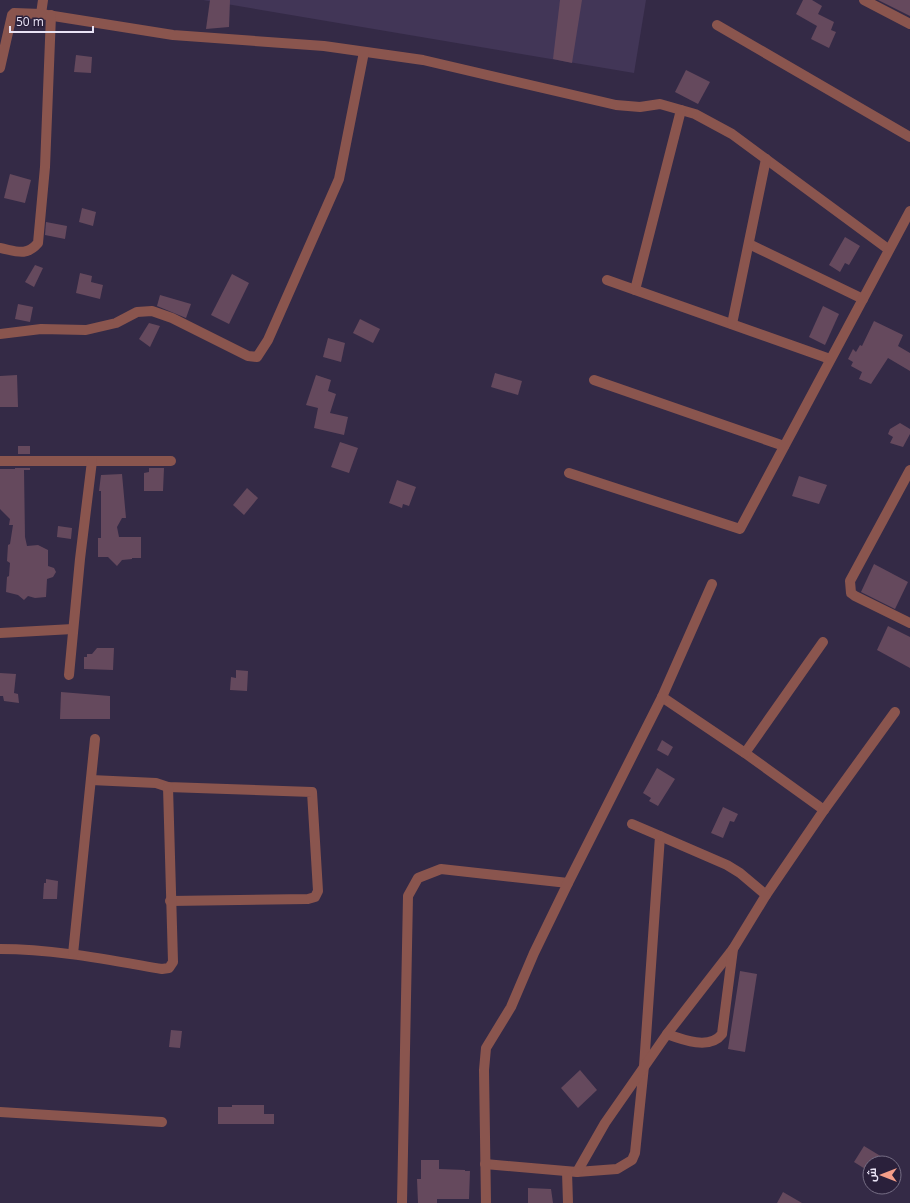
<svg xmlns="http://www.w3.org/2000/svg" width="910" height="1203" viewBox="0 0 910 1203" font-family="'Open Sans',Cairo,sans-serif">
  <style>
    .built { fill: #423657 }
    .building { fill: #65495d }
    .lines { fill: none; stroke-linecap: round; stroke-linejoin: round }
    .minor { stroke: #8a554e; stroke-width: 10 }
  </style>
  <rect width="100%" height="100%" fill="#342a46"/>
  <polygon class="built" points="203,0 646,0 634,73"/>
  <g class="building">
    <polygon points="210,0 230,0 229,27 206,29"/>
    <polygon points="560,0 582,0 572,63 553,59"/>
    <polygon points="803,0 812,0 822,6 818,14 834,22 831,30 836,32 829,48 811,39 817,26 796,14"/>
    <polygon points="878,0 910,0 910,16"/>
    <polygon points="76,55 92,57 91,73 74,72"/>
    <polygon points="686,70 710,82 698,104 675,92"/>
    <polygon points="10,174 31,180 25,203 4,198"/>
    <polygon points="82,208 96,212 93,226 79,222"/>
    <polygon points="46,222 67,226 65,239 45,235"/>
    <polygon points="845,237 860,246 849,265 845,263 840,272 829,265"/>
    <polygon points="35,265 43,268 34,287 25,282"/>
    <polygon points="80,273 92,276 91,282 103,285 100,299 76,293"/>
    <polygon points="232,274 249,283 229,324 211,315"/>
    <polygon points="160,295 191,304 186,318 157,306"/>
    <polygon points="18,304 33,307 30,322 15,319"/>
    <polygon points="823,306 839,314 825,345 809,337"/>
    <polygon points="360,319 380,329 373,343 353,333"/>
    <polygon points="874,321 903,335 898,346 910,353 910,371 888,358 871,384 859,379 862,372 851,366 853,362 848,359 853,349 856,352 860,345 862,346"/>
    <polygon points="149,323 160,326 150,347 139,339"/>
    <polygon points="328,338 345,343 341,362 323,357"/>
    <polygon points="495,373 522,381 518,395 491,387"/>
    <polygon points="17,375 18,407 0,407 0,376"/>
    <polygon points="316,375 331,380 328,391 336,394 330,413 348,417 344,435 314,428 318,408 306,405"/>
    <polygon points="900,423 910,429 910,434 903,447 890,443 893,437 888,434 890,429"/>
    <polygon points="340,442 358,448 349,473 331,467"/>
    <rect x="18" y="446" width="12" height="8"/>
    <polygon points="15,468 30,468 30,470 24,470 25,537 27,546 38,545 48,550 48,566 54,568 56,572 53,577 47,579 46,597 35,598 28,596 24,600 18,595 6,592 7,577 9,576 10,563 7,561 8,545 10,544 13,525 9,525 10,519 0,509 0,469 15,469"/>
    <polygon points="149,468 164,468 163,491 144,491 144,473 149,472"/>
    <polygon points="122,474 126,518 122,518 117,527 119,537 141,537 141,558 132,558 132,559 122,560 117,566 108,557 98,557 98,538 101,538 101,491 99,491 101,475"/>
    <polygon points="799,476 827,485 819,504 792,496"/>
    <polygon points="397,480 416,487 409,506 403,504 402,508 389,503"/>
    <polygon points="247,488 258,498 244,515 233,505"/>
    <polygon points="58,526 72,528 71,539 57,537"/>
    <polygon points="874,564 908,582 895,609 861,592"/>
    <polygon points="888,626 910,637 910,668 877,650"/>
    <polygon points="97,648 114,648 113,670 84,669 84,657 87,657 87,654 92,654"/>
    <polygon points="236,670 248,671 247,691 230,690 231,677 236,678"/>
    <polygon points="0,673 16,674 14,693 18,694 19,703 4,701 3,696 0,696"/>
    <polygon points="61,692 110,696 110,719 60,719"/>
    <polygon points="662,740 673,747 668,756 657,750"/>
    <polygon points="657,768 675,779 658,806 649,801 651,798 643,793"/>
    <polygon points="723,807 738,814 734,822 730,821 723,838 711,833"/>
    <polygon points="46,879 58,881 57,899 43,899 44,883 46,883"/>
    <polygon points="740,971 757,974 745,1052 728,1049"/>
    <polygon points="171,1030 182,1031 180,1048 169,1047"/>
    <polygon points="580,1070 597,1090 578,1108 561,1088"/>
    <polygon points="232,1105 264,1105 264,1114 274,1114 274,1124 218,1124 218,1107 232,1107"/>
    <polygon points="864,1146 892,1163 870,1163 870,1172 854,1162"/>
    <polygon points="421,1160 439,1160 439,1169 465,1170 465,1171 470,1171 469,1199 437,1199 437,1203 418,1203 417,1179 421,1179"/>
    <polygon points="528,1188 551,1189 553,1203 528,1203"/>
    <polygon points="783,1192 802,1203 777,1203"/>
  </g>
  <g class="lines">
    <g class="minor">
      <polyline points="864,0 910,24"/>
      <polyline points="41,14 43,0"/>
      <polyline points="717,25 910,137"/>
      <polyline points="0,68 12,15 14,13 41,14 173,35 324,46 423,60 616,105 640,107 660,104 695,114 732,134 888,249"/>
      <polyline points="749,244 863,299"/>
      <path d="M0,248C16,251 26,257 38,243L45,167L51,15"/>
      <polyline points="607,280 830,359"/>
      <polyline points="635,290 681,110"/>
      <polyline points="732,324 766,159"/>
      <polyline points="0,334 41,329 86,330 116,323 137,312 152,311 172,318 248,356 257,357 268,340 339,179 364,52"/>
      <polyline points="594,380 784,446"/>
      <polyline points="0,461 171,461"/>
      <polyline points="910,470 850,581 851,593 855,596 910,623"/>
      <polyline points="569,473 740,529 910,211"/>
      <polyline points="0,633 73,629"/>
      <polyline points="69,675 80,559 92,461"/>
      <polyline points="662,697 745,753 824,810"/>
      <polyline points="745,753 823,642"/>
      <polyline points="91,780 156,783 168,787 312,792 318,891 315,897 308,899 170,901"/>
      <polyline points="766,895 824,810 895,712"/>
      <path d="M0,949C54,949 109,960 162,969L169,968L173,962L168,787"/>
      <polyline points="73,954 95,739"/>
      <polyline points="667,1034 733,949"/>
      <polyline points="0,1112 162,1122"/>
      <polyline points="485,1164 577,1172 617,1169 632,1160 635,1153 644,1066 660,836 632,824"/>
      <polyline points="567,1172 568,1203"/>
      <path d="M577,1172L605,1123L667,1034C683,1040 710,1050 722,1034L733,949L766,895L740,873L727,865L660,836"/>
      <polyline points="402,1203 408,896 418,878 441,869 568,883"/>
      <polyline points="486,1203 484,1070 486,1048 511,1007 534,953 568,883 662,697 712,584"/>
    </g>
  </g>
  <g transform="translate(882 1175) rotate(270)"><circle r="19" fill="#2a203b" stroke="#766e85"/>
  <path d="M0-3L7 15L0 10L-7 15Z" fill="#f49e89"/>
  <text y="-6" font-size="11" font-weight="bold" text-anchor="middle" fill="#e9e3f5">ش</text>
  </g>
  <path d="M10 26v6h83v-6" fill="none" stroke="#e9e3f5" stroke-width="2"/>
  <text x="16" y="26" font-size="12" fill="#e9e3f5" stroke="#2a203b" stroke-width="3" paint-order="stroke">50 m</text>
</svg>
